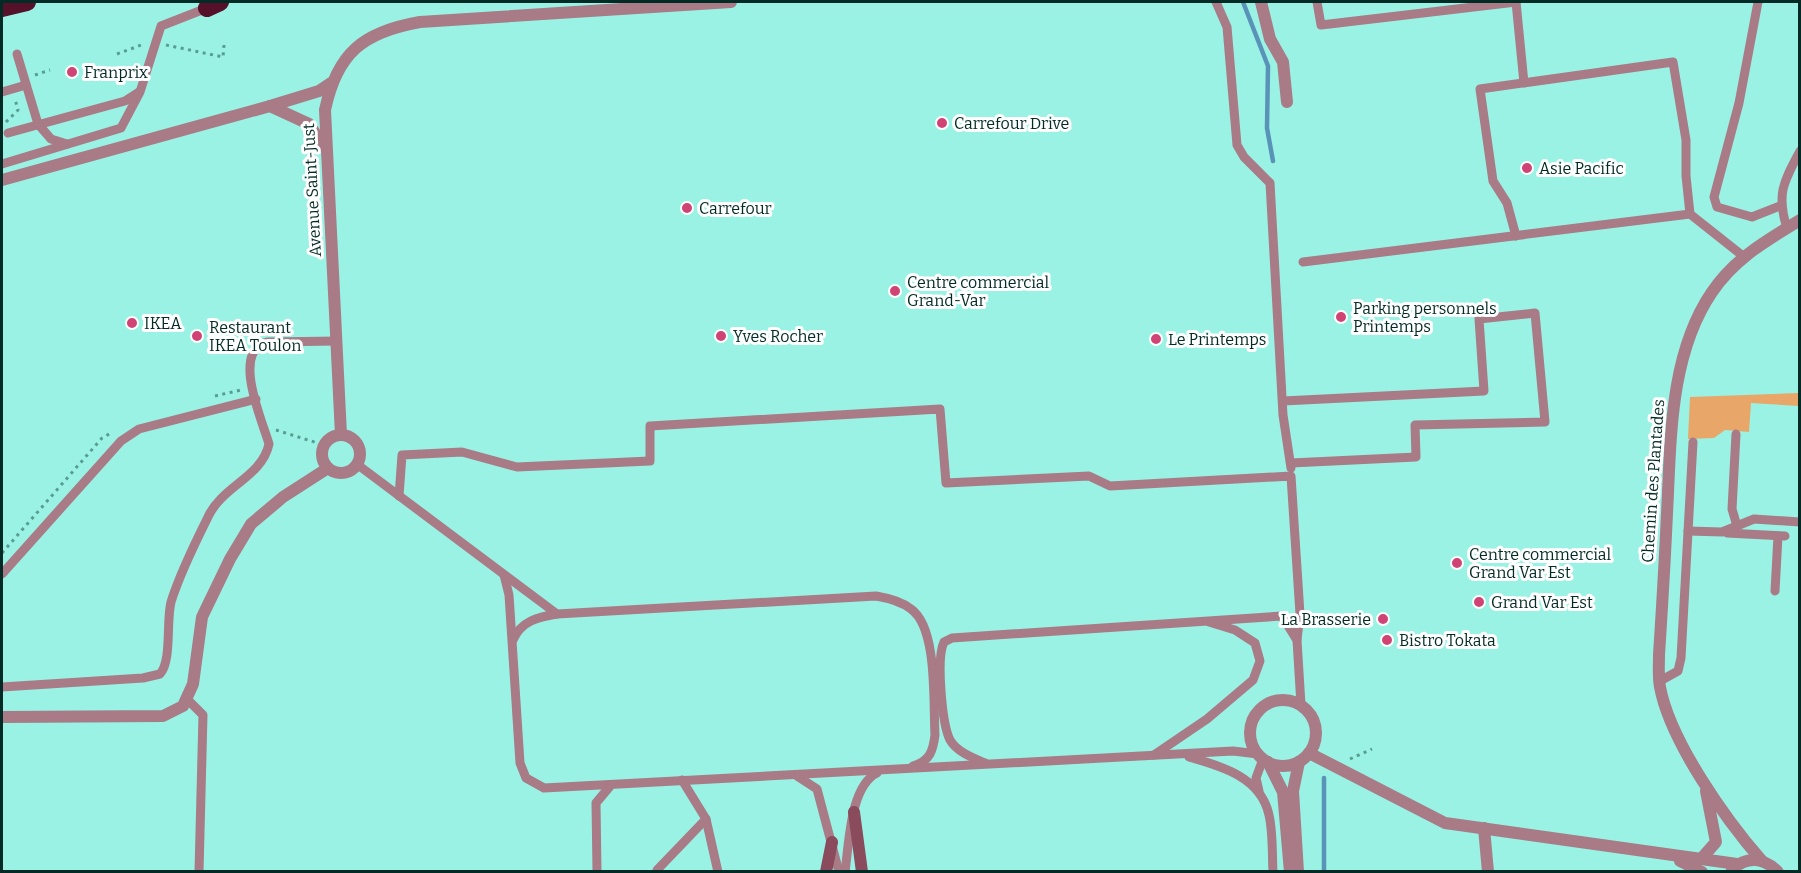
<svg xmlns="http://www.w3.org/2000/svg" width="1801" height="873" viewBox="0 0 1801 873" font-family="Bitter,serif">
  <style>
    .green { fill: #e8a668 }
    .lines { fill: none; stroke-linecap: round; stroke-linejoin: round }
    .stream { stroke: #5994b8; stroke-width: 4.5 }
    .path { stroke: #599c92; stroke-width: 3; stroke-dasharray: 3 4.5; stroke-linecap: butt }
    .service { stroke: #a87b86; stroke-width: 9 }
    .minor { stroke: #a87b86; stroke-width: 12 }
    .secondary { stroke: #8a4b5d; stroke-width: 12 }
    .motorway { stroke: #55102a; stroke-width: 18 }
    .poi-dot { fill: #d04475; stroke: #fff; stroke-width: 2 }
    .labels { text-anchor: middle; dominant-baseline: central; stroke-width: 6; stroke-linejoin: round; paint-order: stroke }
    .poi-label { font-size: 16px; fill: #032b26; stroke: #fff; text-anchor: start }
    .street-label { font-size: 16px; fill: #032b26; stroke: #fff }
  </style>
  <rect width="100%" height="100%" fill="#9af2e4"/>
  <polygon class="green" points="1799,393 1799,406 1751,403 1749,432 1725,430 1714,438 1688,439 1690,397"/>
  <g class="lines">
    <g class="stream">
      <polyline points="1243,2 1268,66 1267,128 1273,161"/>
      <polyline points="1324,778 1324,872"/>
    </g>
    <g class="path">
      <polyline points="166,45 223,57 224,45"/>
      <polyline points="117,54 144,44"/>
      <polyline points="35,75 50,70"/>
      <polyline points="6,122 18,110 15,99"/>
      <polyline points="215,396 241,390"/>
      <polyline points="276,430 324,445"/>
      <polyline points="2,553 102,438 111,433"/>
      <polyline points="1350,759 1372,749"/>
    </g>
    <g class="service">
      <polyline points="1216,2 1227,27 1237,145 1244,157 1270,183 1283,415 1291,468"/>
      <polyline points="1317,2 1321,25 1516,2"/>
      <polyline points="1516,2 1524,83"/>
      <polyline points="1758,2 1739,103 1714,197 1717,207 1752,217 1780,206"/>
      <polyline points="17,54 38,124 51,139 67,144"/>
      <polyline points="2,92 26,85"/>
      <polyline points="8,133 125,101 139,92"/>
      <polyline points="2,164 121,128 140,92 161,26 207,8"/>
      <path d="M1787,228C1776,194 1784,181 1800,151"/>
      <polyline points="1516,236 1507,203 1493,181 1480,89 1673,62 1686,140 1686,176 1690,214"/>
      <polyline points="1303,262 1690,214 1743,256"/>
      <polyline points="1283,401 1484,391 1479,319 1535,313 1545,422 1415,425 1416,457 1291,463"/>
      <polyline points="1736,434 1732,509 1737,526"/>
      <path d="M358,465L557,614L876,596C888,598 901,601 911,609C938,628 933,703 935,735C933,751 930,761 913,766"/>
      <polyline points="399,496 402,455 462,452 517,467 650,461 650,426 940,409 946,483 1089,476 1110,486 1291,476 1300,614 1297,640 1301,705"/>
      <polyline points="1688,531 1722,532 1754,519 1800,522"/>
      <polyline points="1727,533 1785,536"/>
      <polyline points="2,574 121,441 139,429 256,399"/>
      <polyline points="504,575 509,595 520,763 526,778 544,788 1233,751 1258,754"/>
      <polyline points="1775,591 1778,536"/>
      <path d="M513,640C521,621 538,617 557,614"/>
      <polyline points="1660,681 1678,671 1681,658 1693,442"/>
      <path d="M2,687L143,678L160,674C172,661 166,621 171,602C179,576 196,541 208,517C222,486 262,477 269,444C262,420 231,351 267,342L337,341"/>
      <polyline points="186,698 203,715 199,872"/>
      <polyline points="1154,755 1207,719 1253,680 1260,661 1255,643 1235,630 1209,622"/>
      <path d="M1189,757C1221,766 1261,777 1269,815C1273,832 1272,853 1273,872"/>
      <path d="M985,763C973,758 957,752 950,740C942,724 936,658 944,642L952,638L1282,616L1297,640"/>
      <polyline points="797,776 817,789 839,872"/>
      <polyline points="682,780 706,819 718,872"/>
      <polyline points="1259,791 1256,778 1263,759"/>
      <polyline points="657,870 706,819"/>
      <polyline points="597,872 596,803 611,785"/>
      <path d="M845,872C849,844 850,786 877,773"/>
    </g>
    <g class="minor">
      <polyline points="1261,2 1270,39 1283,62 1287,102"/>
      <polyline points="270,106 309,124 324,147"/>
      <polyline points="2,180 270,106 319,91 331,83"/>
      <circle cx="341" cy="454" r="19"/>
      <path d="M341,435L325,110C337,53 363,32 420,22L731,2"/>
      <circle cx="1283" cy="733" r="33"/>
      <polyline points="2,717 163,716 183,706 193,684 202,617 230,559 251,524 283,497 328,468"/>
      <polyline points="1309,753 1445,823 1737,864"/>
      <polyline points="1268,762 1283,792 1290,872"/>
      <polyline points="1484,828 1488,872"/>
      <polyline points="1701,859 1716,842 1706,791"/>
      <polyline points="1680,861 1702,872"/>
      <path d="M1762,861C1726,820 1670,741 1660,687C1658,677 1659,665 1659,655C1662,608 1665,560 1667,513C1671,440 1669,355 1712,292C1735,258 1766,241 1800,220"/>
      <path d="M1732,870C1746,856 1764,857 1778,872"/>
      <polyline points="1298,872 1293,791 1299,762"/>
    </g>
    <g class="secondary">
      <polyline points="854,812 862,872"/>
      <polyline points="826,872 832,842"/>
    </g>
    <g class="motorway">
      <polyline points="2,8 27,2"/>
      <polyline points="207,8 220,2"/>
    </g>
  </g>
  <g class="poi-dot">
    <circle cx="72" cy="72" r="6"/>
    <circle cx="942" cy="123" r="6"/>
    <circle cx="1527" cy="168" r="6"/>
    <circle cx="687" cy="208" r="6"/>
    <circle cx="895" cy="291" r="6"/>
    <circle cx="1341" cy="317" r="6"/>
    <circle cx="132" cy="323" r="6"/>
    <circle cx="197" cy="336" r="6"/>
    <circle cx="721" cy="336" r="6"/>
    <circle cx="1156" cy="339" r="6"/>
    <circle cx="1457" cy="563" r="6"/>
    <circle cx="1479" cy="602" r="6"/>
    <circle cx="1383" cy="619" r="6"/>
    <circle cx="1387" cy="640" r="6"/>
  </g>
  <g class="labels">
    <g class="poi-label">
      <text x="84" y="72">Franprix</text>
      <text x="954" y="123">Carrefour Drive</text>
      <text x="1539" y="168">Asie Pacific</text>
      <text x="699" y="208">Carrefour</text>
      <text x="907" y="282">Centre commercial<tspan x="907" dy="18">Grand-Var</tspan></text>
      <text x="1353" y="308">Parking personnels<tspan x="1353" dy="18">Printemps</tspan></text>
      <text x="144" y="323">IKEA</text>
      <text x="209" y="327">Restaurant<tspan x="209" dy="18">IKEA Toulon</tspan></text>
      <text x="733" y="336">Yves Rocher</text>
      <text x="1168" y="339">Le Printemps</text>
      <text x="1469" y="554">Centre commercial<tspan x="1469" dy="18">Grand Var Est</tspan></text>
      <text x="1491" y="602">Grand Var Est</text>
      <text x="1371" y="619" text-anchor="end">La Brasserie</text>
      <text x="1399" y="640">Bistro Tokata</text>
    </g>
    <g class="street-label">
      <text transform="translate(312 190) rotate(-93)">Avenue Saint-Just</text>
      <text transform="translate(1653 481) rotate(-86)">Chemin des Plantades</text>
    </g>
  </g>
  <rect width="1801" height="873" fill="none" stroke="#032b26" stroke-width="6"/>
</svg>
